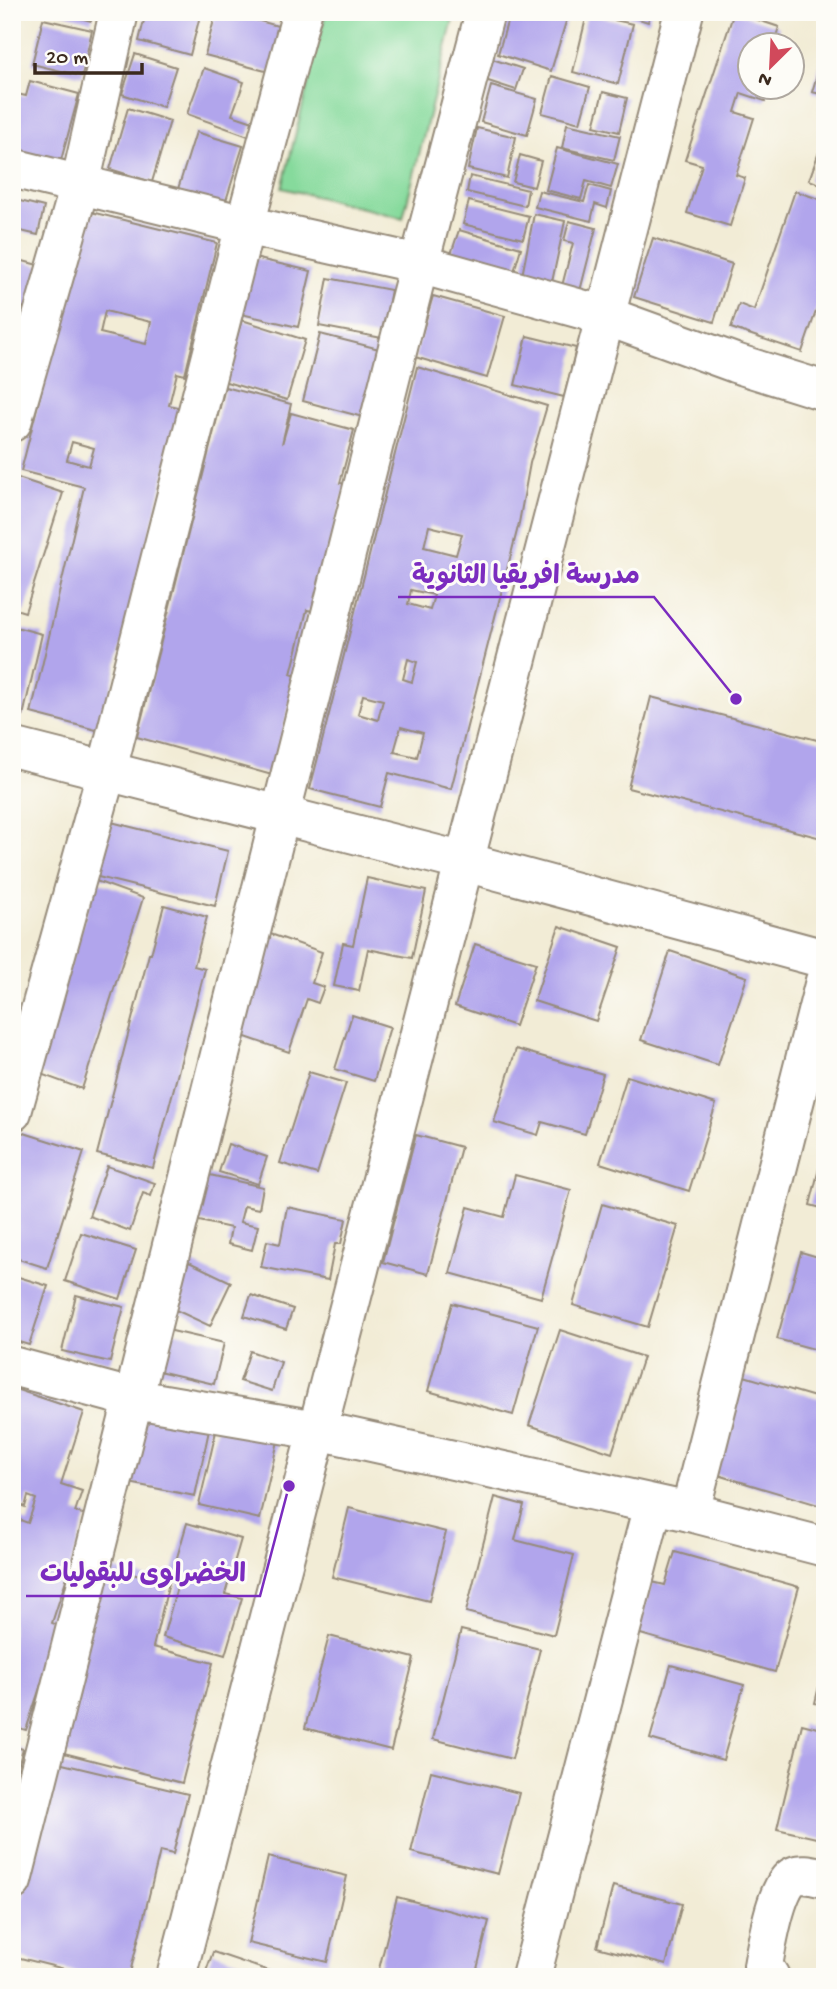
<svg xmlns="http://www.w3.org/2000/svg" width="837" height="1989" viewBox="0 0 837 1989" font-family="'Gochi Hand','Playpen Sans Arabic',sans-serif">
  <style>
    .green { fill: #86da9c; stroke: #60825d; stroke-width: 2 }
    .building { fill: #b1a5ec; fill-rule: evenodd }
    .lines { fill: none; stroke-linecap: round; stroke-linejoin: round }
    .minor-casing { stroke: #968b7a; stroke-width: 42 }
    .minor { stroke: #fff; stroke-width: 38 }
    .leader { fill: none; stroke: #7b2cbf; stroke-width: 2.5 }
    .callout-dot { fill: #7b2cbf; stroke: #fdfcf7; stroke-width: 2.5 }
    .callout-label { font-size: 26px; text-anchor: middle; font-weight: bold; fill: #7b2cbf; stroke: #fdfcf7; stroke-width: 6; stroke-linejoin: round; paint-order: stroke }
  </style>
  <rect width="100%" height="100%" fill="#fdfcf7"/>
  <filter id="ink" filterUnits="userSpaceOnUse"><feTurbulence type="fractalNoise" baseFrequency=".0143" numOctaves="2"/><feDisplacementMap in="SourceGraphic" scale="14" xChannelSelector="R" yChannelSelector="G"/><feConvolveMatrix kernelMatrix="1 2 1 2 8 2 1 2 1" color-interpolation-filters="sRGB"/></filter>
  <filter id="wash" filterUnits="userSpaceOnUse"><feTurbulence type="fractalNoise" baseFrequency=".00686" numOctaves="4" result="noise"/><feDisplacementMap in="SourceGraphic" scale="28" xChannelSelector="R" yChannelSelector="G"/><feGaussianBlur stdDeviation="1.57" result="paint"/><feColorMatrix in="noise" values="0 0 0 0 0 0 0 0 0 0 0 0 0 0 0 0 0 1.4 0 .05"/><feComposite in="paint" operator="in"/></filter>
  <g filter="url(#wash)">
    <rect width="100%" height="100%" fill="#f2ecd6"/>
    <polygon class="green" points="326,12 455,12 403,218 282,188"/>
    <g id="blocks">
      <g class="building">
        <polygon points="58,12 94,12 91,21"/>
        <polygon points="146,12 201,12 190,55 139,41"/>
        <polygon points="216,12 227,12 285,28 273,73 205,55"/>
        <polygon points="510,12 559,12 568,15 551,71 498,54"/>
        <polygon points="617,12 651,12 648,22"/>
        <polygon points="734,12 779,27 773,46 750,46 750,88 769,88 765,101 741,93 735,112 754,118 736,175 745,178 730,226 687,213 702,165 685,160"/>
        <polygon points="587,14 633,24 618,84 573,72"/>
        <polygon points="43,19 92,30 82,76 32,64"/>
        <polygon points="824,52 825,52 825,95 812,92"/>
        <polygon points="135,54 176,67 163,107 122,94"/>
        <polygon points="486,57 523,69 516,90 479,78"/>
        <polygon points="204,68 244,82 232,115 253,122 248,136 187,114"/>
        <polygon points="552,76 590,87 580,123 542,113"/>
        <polygon points="30,81 79,94 60,164 12,151 12,110 17,94 26,96"/>
        <polygon points="491,86 537,99 527,135 481,122"/>
        <polygon points="603,92 627,98 619,132 594,126"/>
        <polygon points="128,108 170,121 152,182 110,169"/>
        <polygon points="567,124 620,136 614,160 562,148"/>
        <polygon points="477,128 516,137 507,178 468,169"/>
        <polygon points="196,132 243,146 224,207 177,192"/>
        <polygon points="824,138 825,138 825,186 809,180"/>
        <polygon points="557,148 618,164 611,188 586,181 581,199 546,190"/>
        <polygon points="520,155 541,161 534,187 513,182"/>
        <polygon points="470,176 528,190 525,206 467,192"/>
        <polygon points="589,185 611,191 607,208 595,204 591,221 535,207 539,191 584,202"/>
        <polygon points="795,191 825,201 825,285 802,352 731,328 739,304 754,310"/>
        <polygon points="12,199 44,207 38,235 12,229"/>
        <polygon points="469,201 529,216 523,239 463,224"/>
        <path d="M87,211L217,243L185,375L177,373L169,405L181,408L100,731L31,713L84,487L21,471ZM105,311L151,322L146,344L100,333ZM72,442L94,448L89,466L67,460Z"/>
        <polygon points="534,214 565,221 552,282 522,276"/>
        <polygon points="569,221 596,228 579,295 561,290 573,243 564,241"/>
        <polygon points="459,230 521,248 513,275 450,257"/>
        <polygon points="653,238 732,264 714,322 634,297"/>
        <polygon points="250,257 311,271 298,327 237,313"/>
        <polygon points="12,258 45,267 34,310 12,305"/>
        <polygon points="328,278 391,290 382,338 319,326"/>
        <polygon points="433,296 505,316 487,378 415,357"/>
        <polygon points="242,320 305,340 287,400 223,381"/>
        <polygon points="320,334 391,352 374,420 303,401"/>
        <polygon points="527,336 576,348 564,397 515,385"/>
        <path d="M417,367L547,406L530,463L519,523L451,789L389,773L380,807L310,789ZM429,526L462,534L456,555L424,547ZM411,590L434,595L430,610L408,604ZM408,659L417,662L412,682L403,679ZM363,695L383,700L378,720L358,714ZM401,727L423,733L417,757L394,752Z"/>
        <polygon points="225,387 291,404 282,444 291,413 354,430 340,483 346,484 313,611 307,610 291,674 297,676 272,775 137,737"/>
        <polygon points="12,476 63,493 25,612 12,608"/>
        <polygon points="12,626 42,634 23,716 12,714"/>
        <polygon points="651,697 825,742 825,839 628,788"/>
        <polygon points="111,822 228,851 215,906 98,877"/>
        <polygon points="367,878 426,891 412,958 368,949 359,991 334,986 343,943 353,945"/>
        <polygon points="96,881 143,898 82,1089 35,1072"/>
        <polygon points="164,905 207,917 194,966 205,969 153,1168 97,1154 149,954 151,954"/>
        <polygon points="559,926 621,947 596,1021 534,1001"/>
        <polygon points="262,931 322,952 312,983 324,987 318,1003 307,999 289,1052 228,1031"/>
        <polygon points="475,944 536,963 515,1026 455,1006"/>
        <polygon points="670,951 747,977 718,1065 641,1040"/>
        <polygon points="352,1015 390,1027 374,1081 335,1069"/>
        <polygon points="516,1049 603,1074 585,1134 542,1122 538,1135 494,1122"/>
        <polygon points="309,1072 346,1083 317,1174 280,1163"/>
        <polygon points="627,1076 716,1104 689,1191 600,1163"/>
        <polygon points="21,1132 84,1152 47,1268 12,1257 12,1158"/>
        <polygon points="416,1135 461,1147 428,1274 383,1262"/>
        <polygon points="228,1144 267,1157 258,1184 219,1172"/>
        <polygon points="824,1148 825,1148 825,1209 810,1205"/>
        <polygon points="107,1166 155,1183 151,1196 143,1193 130,1231 89,1216"/>
        <polygon points="201,1173 263,1187 259,1209 244,1206 240,1222 258,1226 252,1250 228,1244 231,1228 190,1219"/>
        <polygon points="515,1175 571,1190 541,1298 450,1273 468,1207 504,1217"/>
        <polygon points="602,1204 678,1226 648,1327 573,1305"/>
        <polygon points="287,1207 346,1219 341,1244 335,1244 328,1280 261,1267 267,1241 280,1244"/>
        <polygon points="81,1233 136,1250 120,1299 65,1281"/>
        <polygon points="801,1252 825,1259 825,1352 777,1339"/>
        <polygon points="189,1262 231,1282 210,1326 167,1306"/>
        <polygon points="12,1275 48,1286 29,1345 12,1340"/>
        <polygon points="76,1295 124,1307 110,1362 62,1351"/>
        <polygon points="251,1295 293,1309 286,1329 244,1316"/>
        <polygon points="452,1303 538,1326 513,1415 428,1391"/>
        <polygon points="159,1328 224,1343 214,1384 150,1369"/>
        <polygon points="560,1330 643,1357 612,1453 529,1425"/>
        <polygon points="250,1351 281,1362 272,1391 240,1381"/>
        <polygon points="744,1376 825,1400 825,1507 715,1474"/>
        <polygon points="12,1388 84,1412 61,1484 82,1491 75,1512 87,1515 52,1623 60,1626 26,1730 12,1726 12,1517 28,1523 36,1499 28,1496 25,1507 12,1502"/>
        <polygon points="145,1407 211,1421 195,1496 129,1483"/>
        <polygon points="217,1427 278,1441 260,1519 199,1505"/>
        <polygon points="495,1497 524,1505 515,1540 574,1555 554,1635 466,1612"/>
        <polygon points="349,1508 446,1532 429,1601 332,1577"/>
        <polygon points="187,1523 241,1539 225,1594 242,1598 225,1655 163,1637 179,1580 171,1578"/>
        <polygon points="675,1552 799,1587 775,1672 637,1633 652,1582 665,1585"/>
        <polygon points="107,1568 169,1583 153,1647 213,1663 182,1783 48,1749"/>
        <polygon points="461,1630 540,1649 512,1759 433,1739"/>
        <polygon points="329,1636 414,1658 391,1750 305,1728"/>
        <polygon points="671,1665 744,1685 723,1760 650,1739"/>
        <polygon points="824,1665 825,1665 825,1706 815,1703"/>
        <polygon points="802,1724 825,1730 825,1840 777,1829"/>
        <polygon points="12,1746 23,1749 13,1784 12,1784"/>
        <polygon points="54,1762 188,1794 173,1854 160,1851 129,1977 97,1977 12,1956 12,1939"/>
        <polygon points="431,1771 519,1793 498,1874 411,1852"/>
        <polygon points="268,1857 347,1876 327,1962 248,1943"/>
        <polygon points="613,1886 682,1904 666,1965 597,1947"/>
        <polygon points="397,1897 489,1921 475,1977 377,1977"/>
        <polygon points="213,1952 275,1973 274,1977 204,1977"/>
      </g>
    </g>
  </g>
  <g filter="url(#ink)">
    <use href="#blocks" fill-opacity="0" stroke="#968b7a" stroke-width="2"/>
    <g class="lines">
      <g class="minor-casing">
        <g id="minor">
          <polyline points="12,168 245,225 419,264 606,316 735,363 825,391"/>
          <polyline points="12,422 80,185 119,12"/>
          <polyline points="12,747 465,862 825,959"/>
          <polyline points="12,1112 107,770 245,225 302,12"/>
          <polyline points="12,1366 135,1399 317,1430 690,1512 825,1547"/>
          <polyline points="690,1512 825,981"/>
          <polyline points="12,1881 419,264 485,12"/>
          <polyline points="176,1977 684,12"/>
          <polyline points="531,1977 653,1505"/>
          <path d="M770,1977L763,1966C766,1948 776,1887 792,1877C801,1871 815,1876 825,1878"/>
        </g>
      </g>
      <use href="#minor" class="minor"/>
    </g>
  </g>
  <path class="leader" d="M736 699L654 597H398M289 1486L260 1596H26"/>
  <g class="callout-dot">
    <circle cx="736" cy="699" r="7"/>
    <circle cx="289" cy="1486" r="7"/>
  </g>
  <g class="callout-label">
    <text x="526" y="583">مدرسة افريقيا الثانوية</text>
    <text x="143" y="1581">الخضراوى للبقوليات</text>
  </g>
  <rect width="837" height="1989" fill="none" stroke="#fdfcf7" stroke-width="42"/>
  <g transform="translate(771 66) rotate(204)"><circle r="33" fill="#fdfcf7" stroke="#afa8a0" stroke-width="2"/>
  <path d="M0-5L12 26L0 18L-12 26Z" fill="#d1495b"/>
  <text y="-10" font-size="19" font-weight="bold" text-anchor="middle" fill="#3b2a1e">N</text>
  </g>
  <path d="M35 63v10h107v-10" fill="none" stroke="#3b2a1e" stroke-width="3.5"/>
  <text x="46" y="63" font-size="21" fill="#3b2a1e" stroke="#fdfcf7" stroke-width="5" paint-order="stroke">20 m</text>
</svg>
